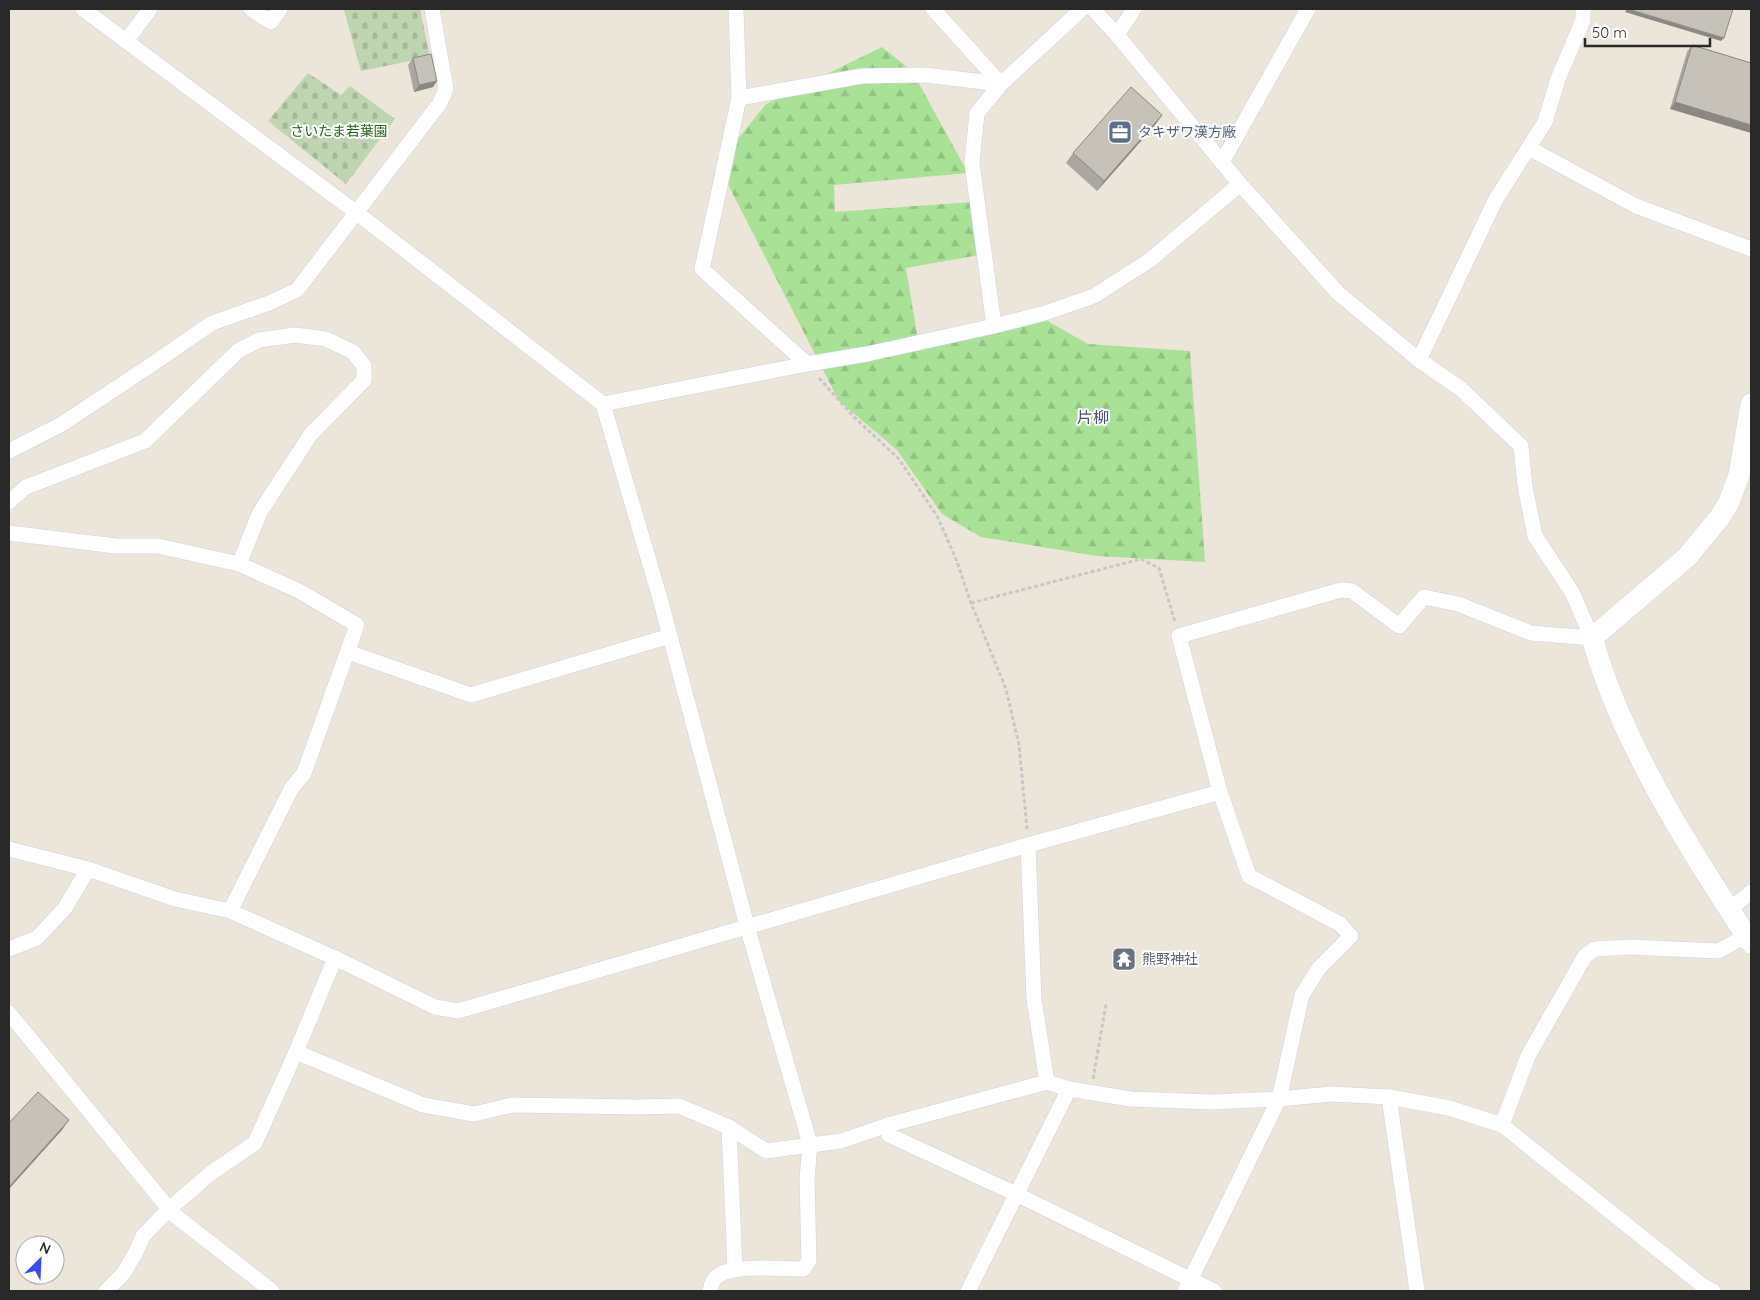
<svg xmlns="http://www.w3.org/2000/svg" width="1760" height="1300" viewBox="0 0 1760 1300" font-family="Quicksand,'Noto Sans JP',sans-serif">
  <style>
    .forest { fill: url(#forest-firs) }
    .cemetery { fill: url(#cemetery-stones) }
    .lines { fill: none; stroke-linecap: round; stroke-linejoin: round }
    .street-casing { stroke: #d0d1e2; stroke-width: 16 }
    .secondary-casing { stroke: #d0d1e2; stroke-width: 22 }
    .path { stroke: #c7c7c7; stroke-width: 3; stroke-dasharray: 4 2.5; stroke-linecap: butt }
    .street { stroke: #fff; stroke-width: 15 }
    .secondary { stroke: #fff; stroke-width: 21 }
    .wall { fill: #aaa7a0 }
    .shaded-wall { fill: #8b8882 }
    .building { fill: #c6c2ba; stroke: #8b8882 }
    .labels { text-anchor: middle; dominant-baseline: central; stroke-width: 4; stroke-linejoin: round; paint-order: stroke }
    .park-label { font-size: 14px; fill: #22641a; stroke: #fff }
    .service-label { font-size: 14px; fill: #4e5e75; stroke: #fff; text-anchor: start }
    .worship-label { font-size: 14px; fill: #5b616d; stroke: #fff; text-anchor: start }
    .quarter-label { font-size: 16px; fill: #494e79; stroke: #fff }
  </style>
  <defs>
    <pattern id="forest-firs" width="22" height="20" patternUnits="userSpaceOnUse" patternTransform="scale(1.25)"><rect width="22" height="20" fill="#a9e296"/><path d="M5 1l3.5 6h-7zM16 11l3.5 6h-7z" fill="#91c281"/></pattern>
    <pattern id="cemetery-stones" width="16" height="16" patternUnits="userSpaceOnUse" patternTransform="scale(1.25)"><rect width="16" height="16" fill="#bfd5b1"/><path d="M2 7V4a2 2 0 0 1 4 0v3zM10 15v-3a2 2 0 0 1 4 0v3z" fill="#a4b798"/></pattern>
  </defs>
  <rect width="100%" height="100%" fill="#ebe5da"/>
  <polygon class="forest" points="882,47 912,71 968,173 834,185 835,212 972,202 979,255 906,268 919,346 1044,317 1051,323 1088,344 1190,351 1205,562 1097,556 981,537 942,514 897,450 839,401 720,169 737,140 766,104"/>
  <g class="cemetery">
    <polygon points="348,9 420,9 430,57 361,71 344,10"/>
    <polygon points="308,73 341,95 350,86 395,119 346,184 268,121"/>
  </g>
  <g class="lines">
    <g class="street-casing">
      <g id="street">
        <path d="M83,9L357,213L603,404L661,602L747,926L810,1144L807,1179L809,1261L803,1269C781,1269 737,1264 719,1275C713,1278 711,1285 710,1291"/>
        <polyline points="251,9 271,22 280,9"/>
        <polyline points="736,9 739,98 702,269 807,364"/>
        <polyline points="933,9 1001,84 977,113 972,163 994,326"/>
        <polyline points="1093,9 1117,35 1240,184 1338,293 1419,360 1461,389 1521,446 1525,486 1535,536 1572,592 1592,638 1531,633 1458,604 1424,597 1399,626 1352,591 1341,590 1179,636 1220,792 1249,876 1340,924 1351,936 1319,968 1302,995 1279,1099 1185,1291"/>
        <polyline points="1117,35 1134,9"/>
        <polyline points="126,41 150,9"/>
        <polyline points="739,98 862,76 925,75 1001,84 1082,9"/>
        <polyline points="1529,148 1636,206 1751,249"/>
        <polyline points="1222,162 1308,9"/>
        <polyline points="1419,360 1496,199 1545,122 1558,79 1583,20 1583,9"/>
        <polyline points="603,404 807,364 867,354 994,326 1045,313 1094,296 1150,260 1240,184"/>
        <polyline points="9,451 62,424 157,361 212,323 269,303 297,290 440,103 446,89 432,9"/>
        <polyline points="9,502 26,487 145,441 238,351 259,340 295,335 326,339 353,352 364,366 364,380 311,434 260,512 239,564"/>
        <polyline points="9,533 116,546 158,546 239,564 299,591 357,625 304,773 291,789 230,911"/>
        <polyline points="348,652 471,695 670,636"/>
        <polyline points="1028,845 1034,999 1047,1082"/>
        <polyline points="9,849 88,869 175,899 230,911 335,958 435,1007 458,1011 1028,845 1220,792"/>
        <polyline points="1729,910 1751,892"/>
        <polyline points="9,949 37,938 65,908 88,869"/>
        <polyline points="9,1013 173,1214 272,1291"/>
        <polyline points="296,1052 423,1105 474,1114 512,1105 637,1107 679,1106 729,1127 766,1151 841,1141 888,1125 1047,1082 1069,1089 1131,1099 1213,1102 1279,1099 1331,1094 1389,1097 1449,1108 1502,1125 1703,1286 1713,1291"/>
        <polyline points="1389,1097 1417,1291"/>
        <polyline points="888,1125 889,1135 1016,1194 1214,1291"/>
        <polyline points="1502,1125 1528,1056 1585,956 1595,949 1630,947 1718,951 1746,936"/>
        <polyline points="729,1127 735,1269"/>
        <polyline points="106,1291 123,1274 135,1254 143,1236 169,1209 211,1173 255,1143 296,1052 335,958"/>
        <polyline points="968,1291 1069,1089"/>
      </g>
    </g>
    <g class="secondary-casing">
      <path id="secondary" d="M1751,404L1739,475L1729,502L1720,517L1687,557L1592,638C1623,746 1690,850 1751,943"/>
    </g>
    <g class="path">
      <polyline points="819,378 854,417 899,459 937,516 956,559 971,603 1006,689 1019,745 1027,829"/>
      <polyline points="971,603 1141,559 1159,568 1175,622"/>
      <polyline points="1093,1079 1106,1004"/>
    </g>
    <use href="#street" class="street"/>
    <use href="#secondary" class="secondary"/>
  </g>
  <g class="wall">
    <polygon points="1692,45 1751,63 1670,109 1687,52"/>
    <polygon points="413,58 437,81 433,87 414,92 408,65"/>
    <polygon points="1162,115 1155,125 1097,191 1066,163 1073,153"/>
  </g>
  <g class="shaded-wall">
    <polygon points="1627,9 1724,38 1721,41 1625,12"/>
    <polygon points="437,81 433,87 414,92 419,85"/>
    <polygon points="1675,102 1751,125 1751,133 1670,109"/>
    <polygon points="1162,115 1155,125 1097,191 1104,181"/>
    <polygon points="69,1120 62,1130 9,1189 9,1187"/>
  </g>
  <g class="building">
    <polygon points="1628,9 1733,9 1724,38"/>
    <polygon points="1692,45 1751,63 1751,125 1675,102"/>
    <polygon points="431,54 437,81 419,85 413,58"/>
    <polygon points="1131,87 1162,115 1104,181 1073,153"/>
    <polygon points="38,1092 69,1120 9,1187 9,1123"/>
  </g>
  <defs>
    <g id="office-square" transform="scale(1.25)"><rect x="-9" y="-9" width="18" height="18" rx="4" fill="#5c6f8a" stroke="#fff"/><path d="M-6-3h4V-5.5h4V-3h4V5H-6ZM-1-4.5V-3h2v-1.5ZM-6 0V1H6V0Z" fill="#fff"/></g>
    <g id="temple-square" transform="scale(1.25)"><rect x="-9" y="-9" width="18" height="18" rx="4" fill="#6b7280" stroke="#fff"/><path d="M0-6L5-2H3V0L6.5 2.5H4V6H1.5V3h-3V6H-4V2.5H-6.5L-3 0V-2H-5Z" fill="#fff"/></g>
  </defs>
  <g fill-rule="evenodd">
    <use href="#office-square" x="1120" y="132"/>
    <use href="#temple-square" x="1124" y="959"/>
  </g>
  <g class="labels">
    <g class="park-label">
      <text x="339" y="131">さいたま若葉園</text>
    </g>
    <g class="service-label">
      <text x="1138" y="132">タキザワ漢方廠</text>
    </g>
    <g class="worship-label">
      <text x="1142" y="959">熊野神社</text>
    </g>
    <g class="quarter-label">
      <text x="1093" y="417">片柳</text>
    </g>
  </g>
  <rect width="1760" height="1300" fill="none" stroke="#292929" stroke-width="20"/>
  <g transform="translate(40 1260) rotate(24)"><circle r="24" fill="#ffffff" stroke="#a9a9a9"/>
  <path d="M0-4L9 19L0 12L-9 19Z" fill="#3a4cf9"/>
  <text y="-8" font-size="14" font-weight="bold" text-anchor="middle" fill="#292929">N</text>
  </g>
  <path d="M1585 38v8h125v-8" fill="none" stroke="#292929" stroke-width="2.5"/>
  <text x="1592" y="38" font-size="15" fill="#292929" stroke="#ffffff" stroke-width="4" paint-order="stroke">50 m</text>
</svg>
